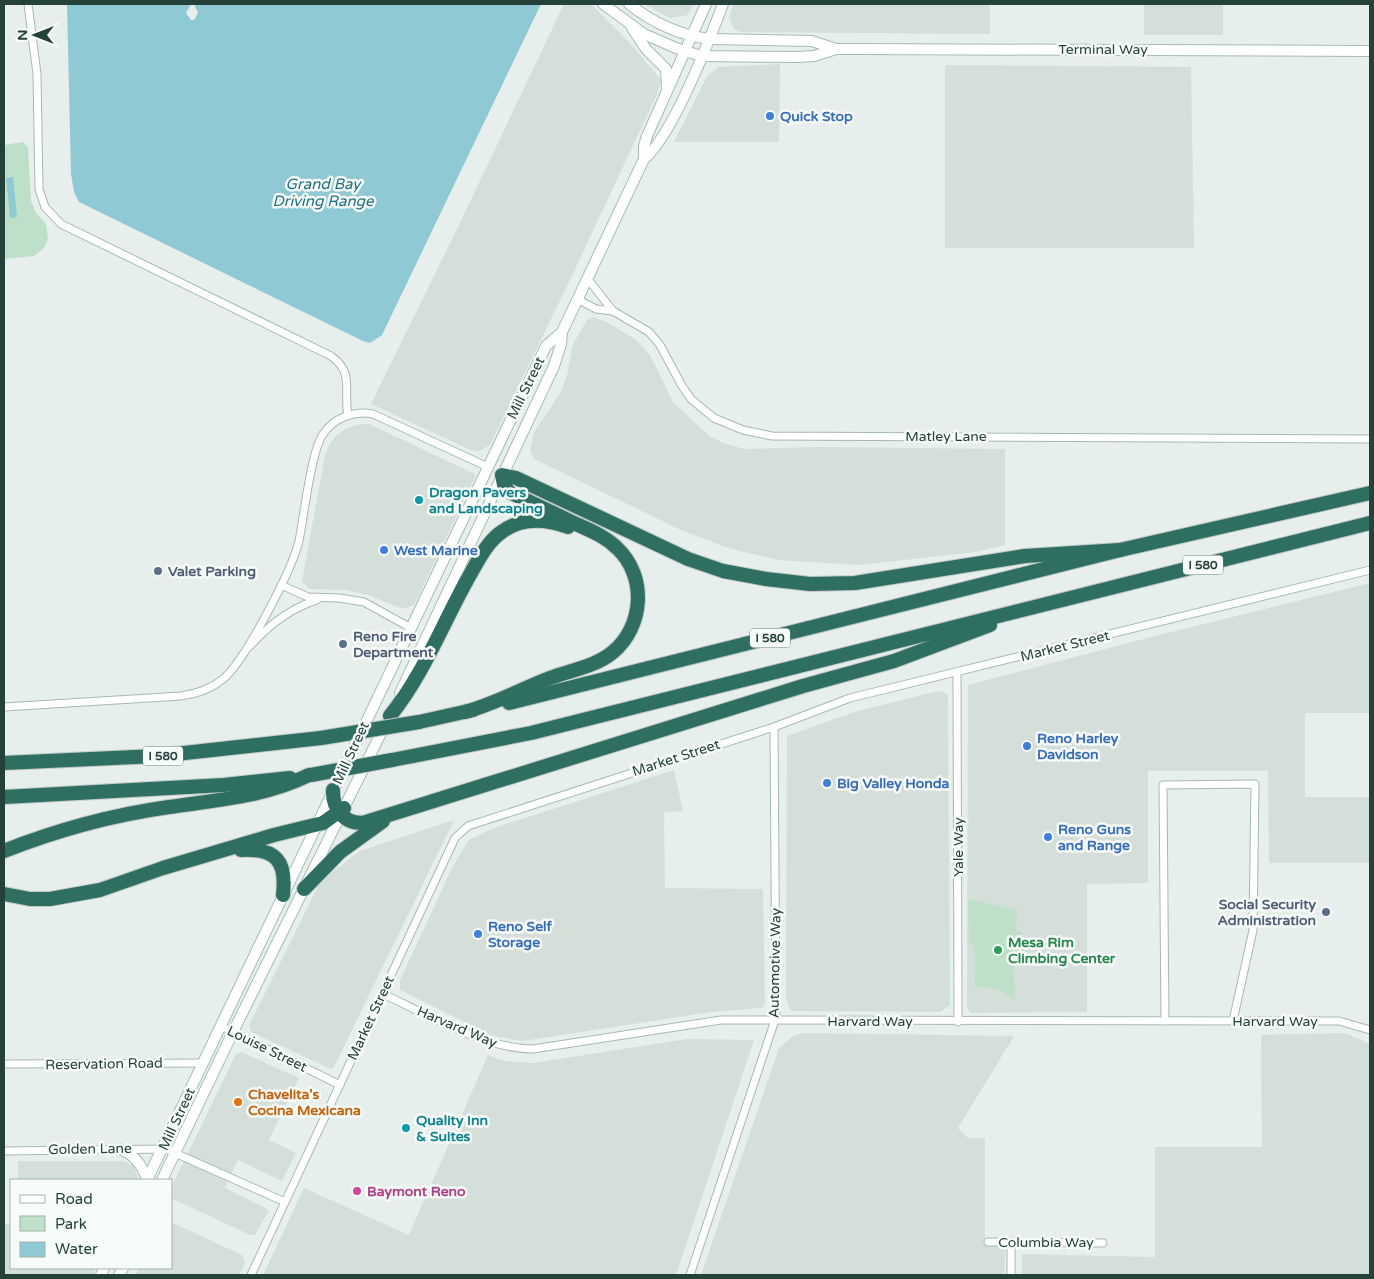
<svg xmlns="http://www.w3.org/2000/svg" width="1374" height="1279" viewBox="0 0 1374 1279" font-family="'Varela Round',sans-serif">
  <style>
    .built { fill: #d4dfda }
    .green { fill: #bfe0c8 }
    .water { fill: #8ec9d4 }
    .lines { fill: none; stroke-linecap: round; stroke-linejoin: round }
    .minor-casing { stroke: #a8b8b2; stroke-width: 9 }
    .secondary-casing { stroke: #a4bbb3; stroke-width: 12 }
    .motorway-casing { stroke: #c2cac8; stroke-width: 16 }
    .minor { stroke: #fff; stroke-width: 7 }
    .secondary { stroke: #fff; stroke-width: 10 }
    .motorway { stroke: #2f6f62; stroke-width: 14 }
    .motorway-bridge-casing { stroke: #c2cac8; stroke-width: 16; stroke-linecap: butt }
    .motorway-bridge { stroke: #2f6f62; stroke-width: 14 }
    .shop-dot { fill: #3f7fe0; stroke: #f7fbf9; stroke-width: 2 }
    .culture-dot { fill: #0f9aa8; stroke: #f7fbf9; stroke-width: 2 }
    .service-dot { fill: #5c6f8a; stroke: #f7fbf9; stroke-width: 2 }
    .leisure-dot { fill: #2e9e5b; stroke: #f7fbf9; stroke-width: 2 }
    .food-dot { fill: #e8710a; stroke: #f7fbf9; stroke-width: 2 }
    .hotel-dot { fill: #d1479c; stroke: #f7fbf9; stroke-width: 2 }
    .labels { text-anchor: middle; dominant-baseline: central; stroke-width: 5; stroke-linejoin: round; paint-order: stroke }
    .shield { fill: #f7fbf9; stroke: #637a73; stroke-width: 1 }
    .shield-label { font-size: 12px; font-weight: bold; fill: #24423a }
    .street-label { font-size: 14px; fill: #24423a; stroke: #f7fbf9 }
    .shop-label { font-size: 14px; font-weight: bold; fill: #366cbe; stroke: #f7fbf9; text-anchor: start }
    .culture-label { font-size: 14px; font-weight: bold; fill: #0d838f; stroke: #f7fbf9; text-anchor: start }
    .service-label { font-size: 14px; font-weight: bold; fill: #4e5e75; stroke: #f7fbf9; text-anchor: start }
    .leisure-label { font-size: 14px; font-weight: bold; fill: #27864d; stroke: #f7fbf9; text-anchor: start }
    .food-label { font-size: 14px; font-weight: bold; fill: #c56008; stroke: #f7fbf9; text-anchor: start }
    .hotel-label { font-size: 14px; font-weight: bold; fill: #b23c85; stroke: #f7fbf9; text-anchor: start }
    .water-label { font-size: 15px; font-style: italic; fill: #1c6f80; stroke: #f7fbf9 }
  </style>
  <rect width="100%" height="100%" fill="#e6efeb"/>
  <g class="built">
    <polygon points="564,4 591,4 629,42 661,80 657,94 569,282 490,445 480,451 473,451 371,404 458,227"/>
    <polygon points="644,4 693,4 688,15 670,18"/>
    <polygon points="733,4 990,4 990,34 741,32 734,29 729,18"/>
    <rect x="1144" y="4" width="79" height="31"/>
    <polygon points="780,64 779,142 674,142 707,76 719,67"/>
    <polygon points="945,65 1191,67 1194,248 945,248"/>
    <polygon points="593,317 608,323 636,340 650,355 673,402 708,435 723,443 744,449 815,447 1005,449 1005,545 976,552 859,565 778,560 728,548 681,530 534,459 530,450 534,432 561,392 567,375 573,344 587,320"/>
    <polygon points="361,424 369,424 475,474 475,477 414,605 406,608 400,608 368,595 347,590 310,589 302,581 325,455 330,443 337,435 347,428"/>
    <polygon points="1370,583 1370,713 1305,713 1305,797 1370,797 1370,863 1269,863 1268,771 1148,771 1148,883 1087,884 1087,1012 971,1013 967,1007 968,685 1147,638"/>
    <polygon points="939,691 946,693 948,696 950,1005 940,1012 791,1011 786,999 787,736 854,712"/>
    <polygon points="674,770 683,811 664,812 665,888 763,889 765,1004 762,1008 711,1012 523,1041 493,1036 400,990 400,980 454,864 469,840 494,828"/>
    <polygon points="454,820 334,1067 331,1069 251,1032 249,1025 289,945 318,886 331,873 360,851"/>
    <polygon points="802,1033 1014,1036 958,1128 968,1138 985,1138 985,1245 1006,1246 1004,1275 701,1275 779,1048 793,1036"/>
    <polygon points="1345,1033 1370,1044 1370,1275 1022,1275 1022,1254 1155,1257 1155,1147 1262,1147 1261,1035"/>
    <polygon points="687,1039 754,1040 676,1275 263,1275 304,1188 409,1235 488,1055 504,1061 533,1063"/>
    <polygon points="241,1052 299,1078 269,1140 296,1153 282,1181 238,1160 225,1188 269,1210 255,1235 250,1235 173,1199 171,1195 171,1188 236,1054"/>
    <polygon points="18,1161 123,1161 134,1166 138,1177 137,1180 18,1180"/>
    <polygon points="171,1222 242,1255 245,1263 239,1275 135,1275 139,1268 171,1268"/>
    <polygon points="4,1224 11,1224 11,1268 96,1268 93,1275 4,1275"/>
  </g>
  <g class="green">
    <polygon points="23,142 28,147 31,201 36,213 46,224 48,239 44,248 34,256 4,259 4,145"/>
    <polygon points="968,899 1017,910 1016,931 1022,932 1021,957 1013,956 1015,1000 998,990 975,986 974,945 969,944"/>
  </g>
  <g class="water">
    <polygon points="67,4 191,4 186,13 191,20 194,20 198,13 194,4 541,4 382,335 370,343 363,341 79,202 74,192 71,174"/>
    <polygon points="13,177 17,217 10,218 6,178"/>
  </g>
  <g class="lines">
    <g class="minor-casing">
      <g id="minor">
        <path d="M28,4L37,74L39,189L45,207L61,224L331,356C355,373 343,390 348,415"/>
        <polyline points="587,278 613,311"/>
        <polyline points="577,299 596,309 613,311 649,332 660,345 682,386 691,399 714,418 743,430 772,436 1370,439"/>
        <polyline points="281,585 308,597 339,598 364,602 411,628"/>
        <path d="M250,646C268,626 291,608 317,600"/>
        <polyline points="957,673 958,1022"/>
        <path d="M4,707L181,696C196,694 211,689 223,679C245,661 292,570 299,541C304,516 311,452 323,434C334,418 354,410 373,414L488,467"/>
        <path d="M383,994C427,1014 484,1049 533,1049L721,1020L1339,1021L1370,1030"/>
        <polyline points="1165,1021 1163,785 1255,784 1253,930 1233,1021"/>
        <polyline points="221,1026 340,1085"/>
        <polyline points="4,1064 203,1063"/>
        <polyline points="4,1151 166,1149 285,1202"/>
        <polyline points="988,1242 1103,1243"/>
        <polyline points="1011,1242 1011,1275"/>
        <polyline points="251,1275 455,838 468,826 774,727 850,698 1370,570"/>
        <polyline points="690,1275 776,1017 774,727"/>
      </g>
    </g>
    <g class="secondary-casing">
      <g id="secondary">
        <polyline points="603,4 644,34 676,48 701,56 798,57 814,56 836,49 856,49 1370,51"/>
        <path d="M629,4C652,22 679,35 709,39L812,41L836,49"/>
        <polyline points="632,28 646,49 666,69 667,88"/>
        <polyline points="644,159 644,146 647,136 706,4"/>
        <path d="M400,693L554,366L561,344L562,332L644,159C672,136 709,41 723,4"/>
        <path d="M120,1149C134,1154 142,1165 147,1179"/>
        <polyline points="147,1180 546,346 562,332"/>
        <polyline points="162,1180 233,1032 385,725"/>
        <polyline points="101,1275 104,1268"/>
        <polyline points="119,1275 123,1268"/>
      </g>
    </g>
    <g class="motorway-casing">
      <g id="motorway">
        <polyline points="509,703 1120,550 1370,493"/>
        <path d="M465,712C495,704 521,689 550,678C571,670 595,667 613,652C644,626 647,576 617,548C605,536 589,530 574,523C553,513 531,502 509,492L504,485L502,475L516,478L688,559L723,571L766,579L810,584L855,583L1025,556L1120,550"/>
        <path d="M390,716C423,675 442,625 467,580C477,563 486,542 503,531C523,517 546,519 568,527"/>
        <polyline points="419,722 473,710"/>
        <polyline points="392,760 531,733 1370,523"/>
        <polyline points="4,763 157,756 321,738"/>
        <path d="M333,790C332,810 346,826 366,822L803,686L894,661L990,625"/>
        <polyline points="4,797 224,785 290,778"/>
        <path d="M241,850C276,848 287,861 283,895"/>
        <path d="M4,851C57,830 112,815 169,807C217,800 264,797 309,775"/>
        <polyline points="304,889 340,852 383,821"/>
        <polyline points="4,894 30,899 50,899 100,890 163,868 274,835 323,823 344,808"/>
      </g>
    </g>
    <use href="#minor" class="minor"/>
    <use href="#secondary" class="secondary"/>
    <use href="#motorway" class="motorway"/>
    <g class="motorway-bridge-casing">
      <g id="motorway-bridge">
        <polyline points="321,738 419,722"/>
        <polyline points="311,775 392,760"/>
      </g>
    </g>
    <use href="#motorway-bridge" class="motorway-bridge"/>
  </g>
  <g class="shop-dot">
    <circle cx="770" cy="116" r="5"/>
    <circle cx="384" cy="550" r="5"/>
    <circle cx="1027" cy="746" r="5"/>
    <circle cx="827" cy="783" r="5"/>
    <circle cx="1048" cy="837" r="5"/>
    <circle cx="478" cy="934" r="5"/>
  </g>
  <g class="culture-dot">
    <circle cx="419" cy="500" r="5"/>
    <circle cx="406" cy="1128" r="5"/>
  </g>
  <g class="service-dot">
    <circle cx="158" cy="571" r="5"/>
    <circle cx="343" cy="644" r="5"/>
    <circle cx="1326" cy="912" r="5"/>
  </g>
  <circle class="leisure-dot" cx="998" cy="950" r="5"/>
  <circle class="food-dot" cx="238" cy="1102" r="5"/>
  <circle class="hotel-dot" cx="357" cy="1191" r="5"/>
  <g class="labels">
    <g class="shield">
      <rect x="1183" y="555.5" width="40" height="19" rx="4"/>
      <rect x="750" y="628.5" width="40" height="19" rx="4"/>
      <rect x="143" y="746.5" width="40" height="19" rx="4"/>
    </g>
    <g class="shield-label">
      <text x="1203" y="565">I 580</text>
      <text x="770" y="638">I 580</text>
      <text x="163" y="756">I 580</text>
    </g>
    <g class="street-label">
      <text x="1103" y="49">Terminal Way</text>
      <text transform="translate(526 388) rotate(-64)">Mill Street</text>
      <text x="946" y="436">Matley Lane</text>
      <text transform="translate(1065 646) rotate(-14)">Market Street</text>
      <text transform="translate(351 753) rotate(-65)">Mill Street</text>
      <text transform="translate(676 758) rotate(-18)">Market Street</text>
      <text transform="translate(958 847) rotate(-90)">Yale Way</text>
      <text transform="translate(775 963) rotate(-89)">Automotive Way</text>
      <text transform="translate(371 1018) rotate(-65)">Market Street</text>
      <text x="870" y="1021">Harvard Way</text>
      <text x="1275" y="1021">Harvard Way</text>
      <text transform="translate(457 1027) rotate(23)">Harvard Way</text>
      <text transform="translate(267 1049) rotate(26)">Louise Street</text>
      <text transform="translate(104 1064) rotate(-1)">Reservation Road</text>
      <text transform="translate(177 1119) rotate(-65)">Mill Street</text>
      <text transform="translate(90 1149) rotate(-1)">Golden Lane</text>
      <text x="1046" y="1242">Columbia Way</text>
    </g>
    <g class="shop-label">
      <text x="780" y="116">Quick Stop</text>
      <text x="394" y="550">West Marine</text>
      <text x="1037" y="738">Reno Harley<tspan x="1037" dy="16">Davidson</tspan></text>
      <text x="837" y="783">Big Valley Honda</text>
      <text x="1058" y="829">Reno Guns<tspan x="1058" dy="16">and Range</tspan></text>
      <text x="488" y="926">Reno Self<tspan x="488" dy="16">Storage</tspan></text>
    </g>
    <g class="culture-label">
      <text x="429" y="492">Dragon Pavers<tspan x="429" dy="16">and Landscaping</tspan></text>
      <text x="416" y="1120">Quality Inn<tspan x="416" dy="16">&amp; Suites</tspan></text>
    </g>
    <g class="service-label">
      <text x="168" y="571">Valet Parking</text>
      <text x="353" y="636">Reno Fire<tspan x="353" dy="16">Department</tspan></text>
      <text x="1316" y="904" text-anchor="end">Social Security<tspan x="1316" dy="16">Administration</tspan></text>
    </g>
    <g class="leisure-label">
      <text x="1008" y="942">Mesa Rim<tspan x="1008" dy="16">Climbing Center</tspan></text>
    </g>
    <g class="food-label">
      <text x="248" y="1094">Chavelita's<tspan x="248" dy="16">Cocina Mexicana</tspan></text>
    </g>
    <g class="hotel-label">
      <text x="367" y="1191">Baymont Reno</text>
    </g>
    <g class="water-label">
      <text x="323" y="184">Grand Bay<tspan x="323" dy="17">Driving Range</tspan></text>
    </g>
  </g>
  <rect width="1374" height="1279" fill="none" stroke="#24423a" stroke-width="10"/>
  <rect x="10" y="1179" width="162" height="90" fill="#f7fbf9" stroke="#a3b1ad"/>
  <rect x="20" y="1195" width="25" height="8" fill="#ffffff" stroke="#a3b1ad"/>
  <text x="55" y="1204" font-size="15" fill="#24423a">Road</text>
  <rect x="20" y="1216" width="25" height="15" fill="#bfe0c8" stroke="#a3b1ad"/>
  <text x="55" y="1229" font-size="15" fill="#24423a">Park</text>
  <rect x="20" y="1242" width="25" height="15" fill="#8ec9d4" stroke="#a3b1ad"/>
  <text x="55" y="1254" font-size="15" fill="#24423a">Water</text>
  <g transform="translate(35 35) rotate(270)" stroke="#f7fbf9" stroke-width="4" paint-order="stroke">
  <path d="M0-4L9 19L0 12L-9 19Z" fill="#24423a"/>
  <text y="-8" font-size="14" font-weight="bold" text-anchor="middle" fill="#24423a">N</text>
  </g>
</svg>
